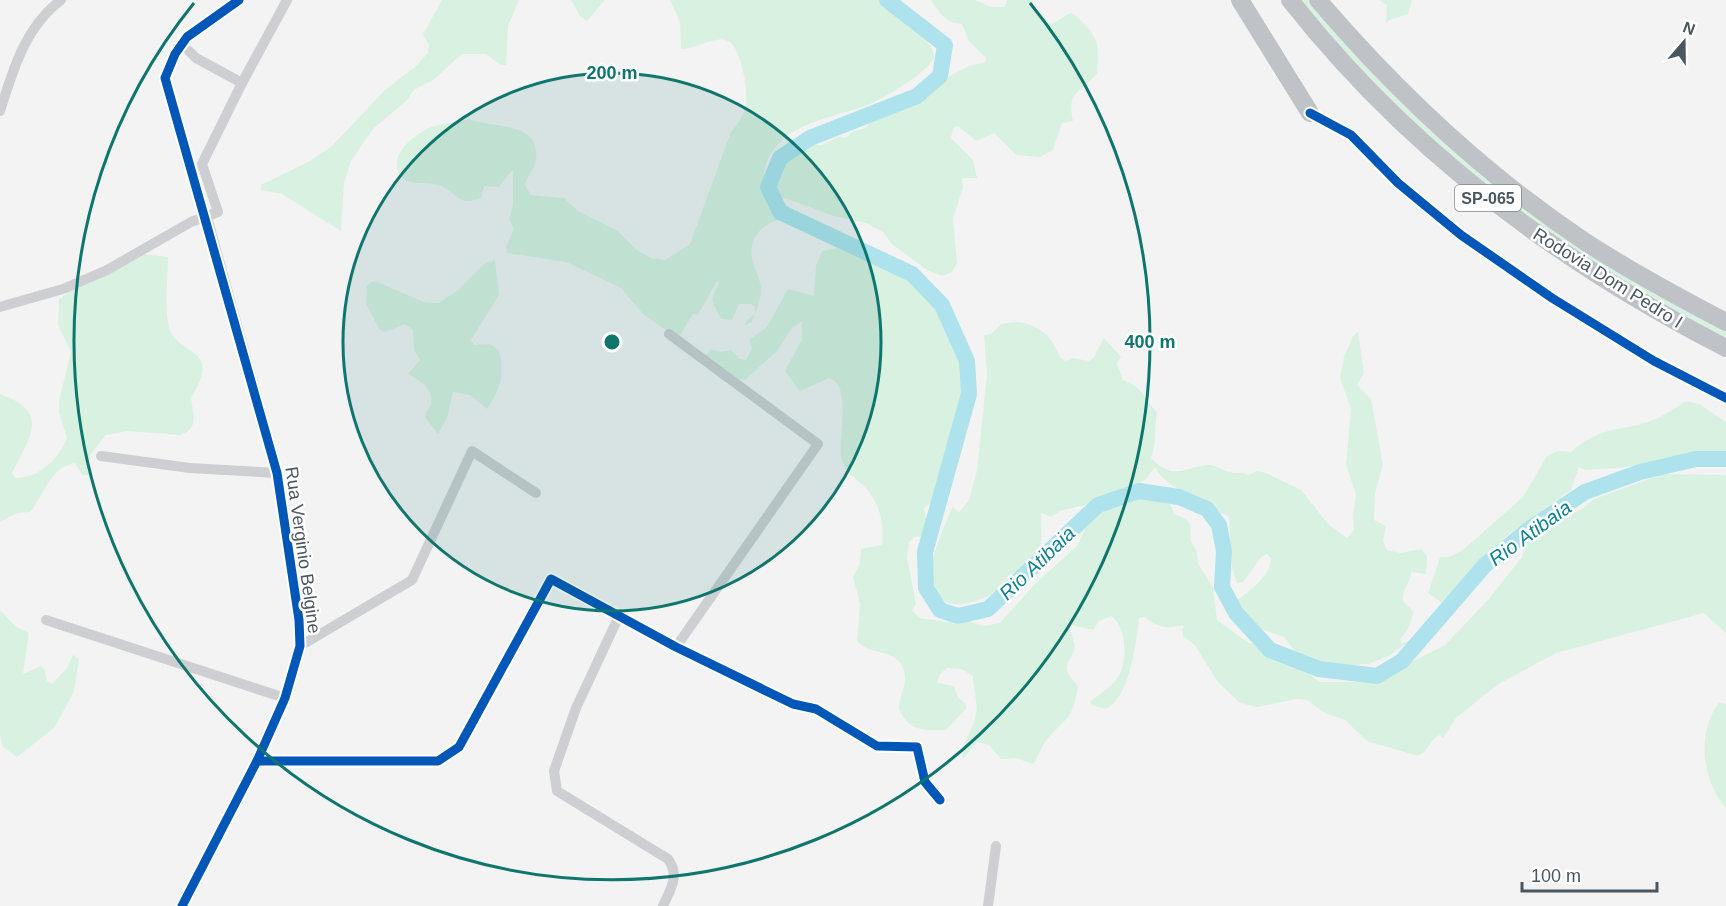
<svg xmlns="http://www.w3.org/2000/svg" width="1726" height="906" viewBox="0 0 1726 906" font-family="Arial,sans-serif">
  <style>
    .green { fill: #d9f1e1 }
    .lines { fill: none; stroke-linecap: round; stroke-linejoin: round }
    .river { stroke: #aee3ed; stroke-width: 16 }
    .minor { stroke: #cdcfd2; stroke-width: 10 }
    .tertiary { stroke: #cdcfd2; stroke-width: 12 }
    .motorway { stroke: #bfc3c8; stroke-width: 18 }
    .cycleway-casing { stroke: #fff; stroke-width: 13 }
    .cycleway { stroke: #0057b8; stroke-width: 9 }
    .ring { fill: none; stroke: #0f766e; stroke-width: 3 }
    .labels { text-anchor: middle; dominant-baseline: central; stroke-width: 5; stroke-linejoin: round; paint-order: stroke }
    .shield { fill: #fff; stroke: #808990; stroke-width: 1.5 }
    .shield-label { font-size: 16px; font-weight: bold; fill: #4a5660 }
    .street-label { font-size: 18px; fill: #4a5660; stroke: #fff }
    .water-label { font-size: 20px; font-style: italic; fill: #0f8096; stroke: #fff }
    .centre { fill: #0f766e; stroke: #fff; stroke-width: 3 }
    .ring-label { font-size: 18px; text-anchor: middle; font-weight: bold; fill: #0f766e; stroke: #fff; stroke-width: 5; stroke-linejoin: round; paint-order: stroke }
  </style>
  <rect width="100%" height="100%" fill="#f3f3f3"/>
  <g class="green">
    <polygon points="442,0 519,0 508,26 506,65 501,65 486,54 462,54 433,80 414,90 407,100 373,129 351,161 344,183 341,231 282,194 261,190 261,185 310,161 331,147 385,90 416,66 428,53 429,45 423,34"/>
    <polygon points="571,0 605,0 587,21 580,16"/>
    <path d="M670,0H895C900,6 902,13 906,20C913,32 933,41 934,56C934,69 883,99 870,104C832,119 778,122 765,168C759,192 771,204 787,219C764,220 746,238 753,263C756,272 761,280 761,290C761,301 756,312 752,322L745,325L747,320L755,314V307L751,304H739L732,320L721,319C710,297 710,302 719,283L717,281L698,315L693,314L678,339L643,314L621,288L566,262L507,253L506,247L514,229L509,219L513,205V169L499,187L484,186L481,198C458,207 459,194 441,186C430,181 415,185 405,180C399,176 397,171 397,164C396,147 422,129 438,125C448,122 458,123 469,119C492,129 541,120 536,160C535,169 527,176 525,185L531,195L564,198L578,211L618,231L637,250L651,258L665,260L690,244L731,132C738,124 745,113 746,103C748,89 741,47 728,41C713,35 696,50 681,49L680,22Z"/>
    <path d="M931,0H975L991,7H1005L1007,0H1033C1032,12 1042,20 1052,24L1070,13L1074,14C1099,38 1099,39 1097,73C1081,94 1066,90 1073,121L1062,123L1053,150L1040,157L1016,155L994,133L976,141L958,126L953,128L951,138L973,160L977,178H962L963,188L953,218L957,263L952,272L942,276L927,270L892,244L883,232L866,223L834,216L779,196L775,188L778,167L785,157L800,145H822L838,137L846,138L853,131L866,128L878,113L923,99L944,79L969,66L986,62V58L969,41L962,24C945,23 940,13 931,0Z"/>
    <polygon points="1295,0 1311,0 1423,119 1726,329 1726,342 1530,225 1399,112"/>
    <polygon points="1379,0 1412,0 1408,14 1389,20 1386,24 1387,5"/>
    <path d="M837,248L897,271L930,298L949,320L956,324L966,355L965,417L948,490L924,508L928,531L924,536L915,537L909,542L907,558L916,604L912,610L919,618L947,622L954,617L984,626L1000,623L1036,583L1077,546L1089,521L1106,509L1132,500L1159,497L1169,501L1174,514L1186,519L1190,524L1191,542L1197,552L1198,563L1213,588L1217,620L1247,642L1294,661L1319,682H1373L1445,645L1488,600L1522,557L1526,543L1542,528L1582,509L1594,499L1663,474L1726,475V633L1704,613L1556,653L1497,685L1456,718L1443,738L1440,735C1430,739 1429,751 1418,756L1367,741L1345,720L1325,713L1307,700L1296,699L1258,707L1240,703L1217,681L1195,645L1183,636L1182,630L1184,627L1182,625C1166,630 1158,627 1144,617L1139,618C1137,641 1129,701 1105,709L1092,705L1090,702C1099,694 1112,687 1118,677C1128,662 1127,626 1111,616L1099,621L1093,630L1068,624L1075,645C1072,667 1056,662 1078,686C1072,721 1068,715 1047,739C1041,747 1039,756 1033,764L1016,758L1001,759L989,745L977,742L962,760C962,742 973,731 976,714C978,700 973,690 973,676L961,669L947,668L940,674L937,683L954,686L958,698L965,703L967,708L946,730C923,731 909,731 899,709C899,698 906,686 905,676C902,646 871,658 857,641L860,604L853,577L860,563L861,549L882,545C884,523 880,502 863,485C853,476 844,471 841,456C838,436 852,384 829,378L800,391L785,371L802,339V321L792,328L777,351L745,380L738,379L705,356L711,349L720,352L731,350L740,359L746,360L752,349L749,340L767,327L788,289L814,296L816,266L822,251Z"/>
    <path d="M145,254L168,257C168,277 164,308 169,327C177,358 224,345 191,398C193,415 200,426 181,435L127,431L106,435L90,455L88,465L92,470L90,475H82L75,463C50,467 44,495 30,512L17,513L0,522V394C51,412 30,436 12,473L15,478C39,478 59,459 67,438L59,412V401L71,352L58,325L59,300L72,289Z"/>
    <path d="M495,260L499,295L471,340L474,345L490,344L499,350C505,375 501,388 487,409L470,395L453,392L447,418L438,434L425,417C425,412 429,409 431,404C434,388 419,380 408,374L420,360L414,350L413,330L405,324L385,332L380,330L366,304L367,286L371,282H377L424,302L439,303L457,291L484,264Z"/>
    <path d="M1017,322C1033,323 1047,332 1054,345C1058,353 1058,357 1066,361L1072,358L1089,361L1094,357L1104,338L1121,357L1117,363L1123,380C1146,389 1142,397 1157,412C1154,427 1157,444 1151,458C1175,481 1181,468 1208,465C1218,465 1222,471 1230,472C1238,474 1241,471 1248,475L1257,471L1266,473L1301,490L1329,525L1347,538L1354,530L1353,515L1356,495L1346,464L1351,409L1340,378L1344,357L1353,336L1358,332L1364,373L1357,385L1371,399L1383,465L1375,493L1374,520L1386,526L1383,541L1387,550L1401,553L1421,549L1427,556L1426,574L1411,572C1411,583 1402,589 1403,601L1414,612L1407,631L1400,639L1402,643L1410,641L1390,655L1369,664L1334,666L1296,653L1284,637L1261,629L1237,601C1250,589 1271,577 1271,558L1267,554L1262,556L1243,582L1237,583L1232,568L1229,517C1211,507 1161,485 1155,467L1146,479L1134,486L1085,505L1060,511L1051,517L1041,513C1041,528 1044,543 1037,558C1025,581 944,631 935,586C933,581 931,574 931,568C934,548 945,526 952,507L959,512L969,500L977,471L987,374L984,335L991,334L1001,324Z"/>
    <path d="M1686,401L1699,404L1726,422V453L1698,452L1670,460L1618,468L1585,470L1579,467L1571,490L1506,536L1464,588L1457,587L1441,602L1428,593L1440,557H1450L1464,549L1523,497L1547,456L1558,451L1571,452C1603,423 1624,433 1658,418C1668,413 1677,407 1686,401Z"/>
    <polygon points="0,610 16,627 29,633 23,674 41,666 45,670 47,681 52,684 67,668 73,655 79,659 74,691 55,727 17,757 3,747 0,734"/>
    <path d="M1719,703L1726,704V808C1702,781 1696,732 1719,703Z"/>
  </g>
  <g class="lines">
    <polyline class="river" points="887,0 945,45 940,76 917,96 810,138 780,158 768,187 780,212 912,274 942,305 967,361 969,394 925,552 926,588 940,610 958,616 988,609 1098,505 1139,491 1179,497 1207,509 1219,525 1224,551 1222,587 1236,613 1270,650 1319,669 1377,676 1402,661 1485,565 1532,527 1585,492 1640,472 1696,459 1726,459"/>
    <g class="minor">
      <polyline points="189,51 196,58 242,83"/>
      <path d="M0,111C13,70 25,27 61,0"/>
      <polyline points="1310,113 1351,135 1398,183 1461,235 1552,298 1654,361 1726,398"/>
      <polyline points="206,217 165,78 175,54 187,37 239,0"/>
      <polyline points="0,307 63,289 107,270 191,222 218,212 202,164 242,83 287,0"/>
      <polyline points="669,334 818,444 676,647"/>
      <polyline points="101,456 190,468 277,473"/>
      <path d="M619,616L576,708L554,771L557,791L668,859C680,876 671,888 663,906"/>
      <polyline points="46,620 285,698"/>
      <polyline points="300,646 412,580 472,451 536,493"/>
      <polyline points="257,761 438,761 459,747 551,579 676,647 793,704 816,709 877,746 917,747 925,782 940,800"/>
      <polyline points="988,906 996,846"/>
    </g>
    <polyline class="tertiary" points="182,906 257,761 285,698 300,646 299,620 277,473 206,217"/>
    <g class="motorway">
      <polyline points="1240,0 1310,113"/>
      <path d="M1290,0C1407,149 1558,262 1726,348"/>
      <path d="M1318,0C1395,90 1485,175 1584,241C1630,271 1678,297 1726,322"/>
    </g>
    <g class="cycleway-casing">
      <g id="cycleway">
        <polyline points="1310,113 1351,135 1398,183 1461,235 1552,298 1654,361 1726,398"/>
        <polyline points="257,761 438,761 459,747 551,579 676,647 793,704 816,709 877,746 917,747 925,782 940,800"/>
        <polyline points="182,906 257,761 285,698 300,646 299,620 277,473 165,78 175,54 187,37 239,0"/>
      </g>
    </g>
    <use href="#cycleway" class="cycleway"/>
  </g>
  <circle cx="612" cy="342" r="269" fill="#0f766e" fill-opacity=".12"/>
  <g class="ring">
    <circle cx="612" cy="342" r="269"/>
    <path d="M1030 3A538 538 0 1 1 194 3"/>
  </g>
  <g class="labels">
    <rect class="shield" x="1455" y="185" width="66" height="26" rx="4.5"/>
    <g class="shield-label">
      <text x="1488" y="198">SP-065</text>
    </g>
    <g class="street-label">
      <text transform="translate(1608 278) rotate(32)">Rodovia Dom Pedro I</text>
      <text transform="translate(303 550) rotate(82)">Rua Verginio Belgine</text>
    </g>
    <g class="water-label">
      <text transform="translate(1530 533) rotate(-36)">Rio Atibaia</text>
      <text transform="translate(1037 563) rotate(-44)">Rio Atibaia</text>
    </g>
  </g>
  <circle cx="612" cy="342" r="9" class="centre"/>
  <g class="ring-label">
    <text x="612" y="79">200 m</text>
    <text x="1150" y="348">400 m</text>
  </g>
  <g transform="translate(1684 42) rotate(20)" stroke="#ffffff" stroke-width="4.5" paint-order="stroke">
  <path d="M0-4.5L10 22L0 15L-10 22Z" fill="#4a5660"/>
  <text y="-9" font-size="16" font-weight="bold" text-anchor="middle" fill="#4a5660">N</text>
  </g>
  <path d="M1522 882v9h135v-9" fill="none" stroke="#4a5660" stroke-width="3"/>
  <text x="1531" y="882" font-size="18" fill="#4a5660" stroke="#ffffff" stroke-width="4.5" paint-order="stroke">100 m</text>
</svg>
